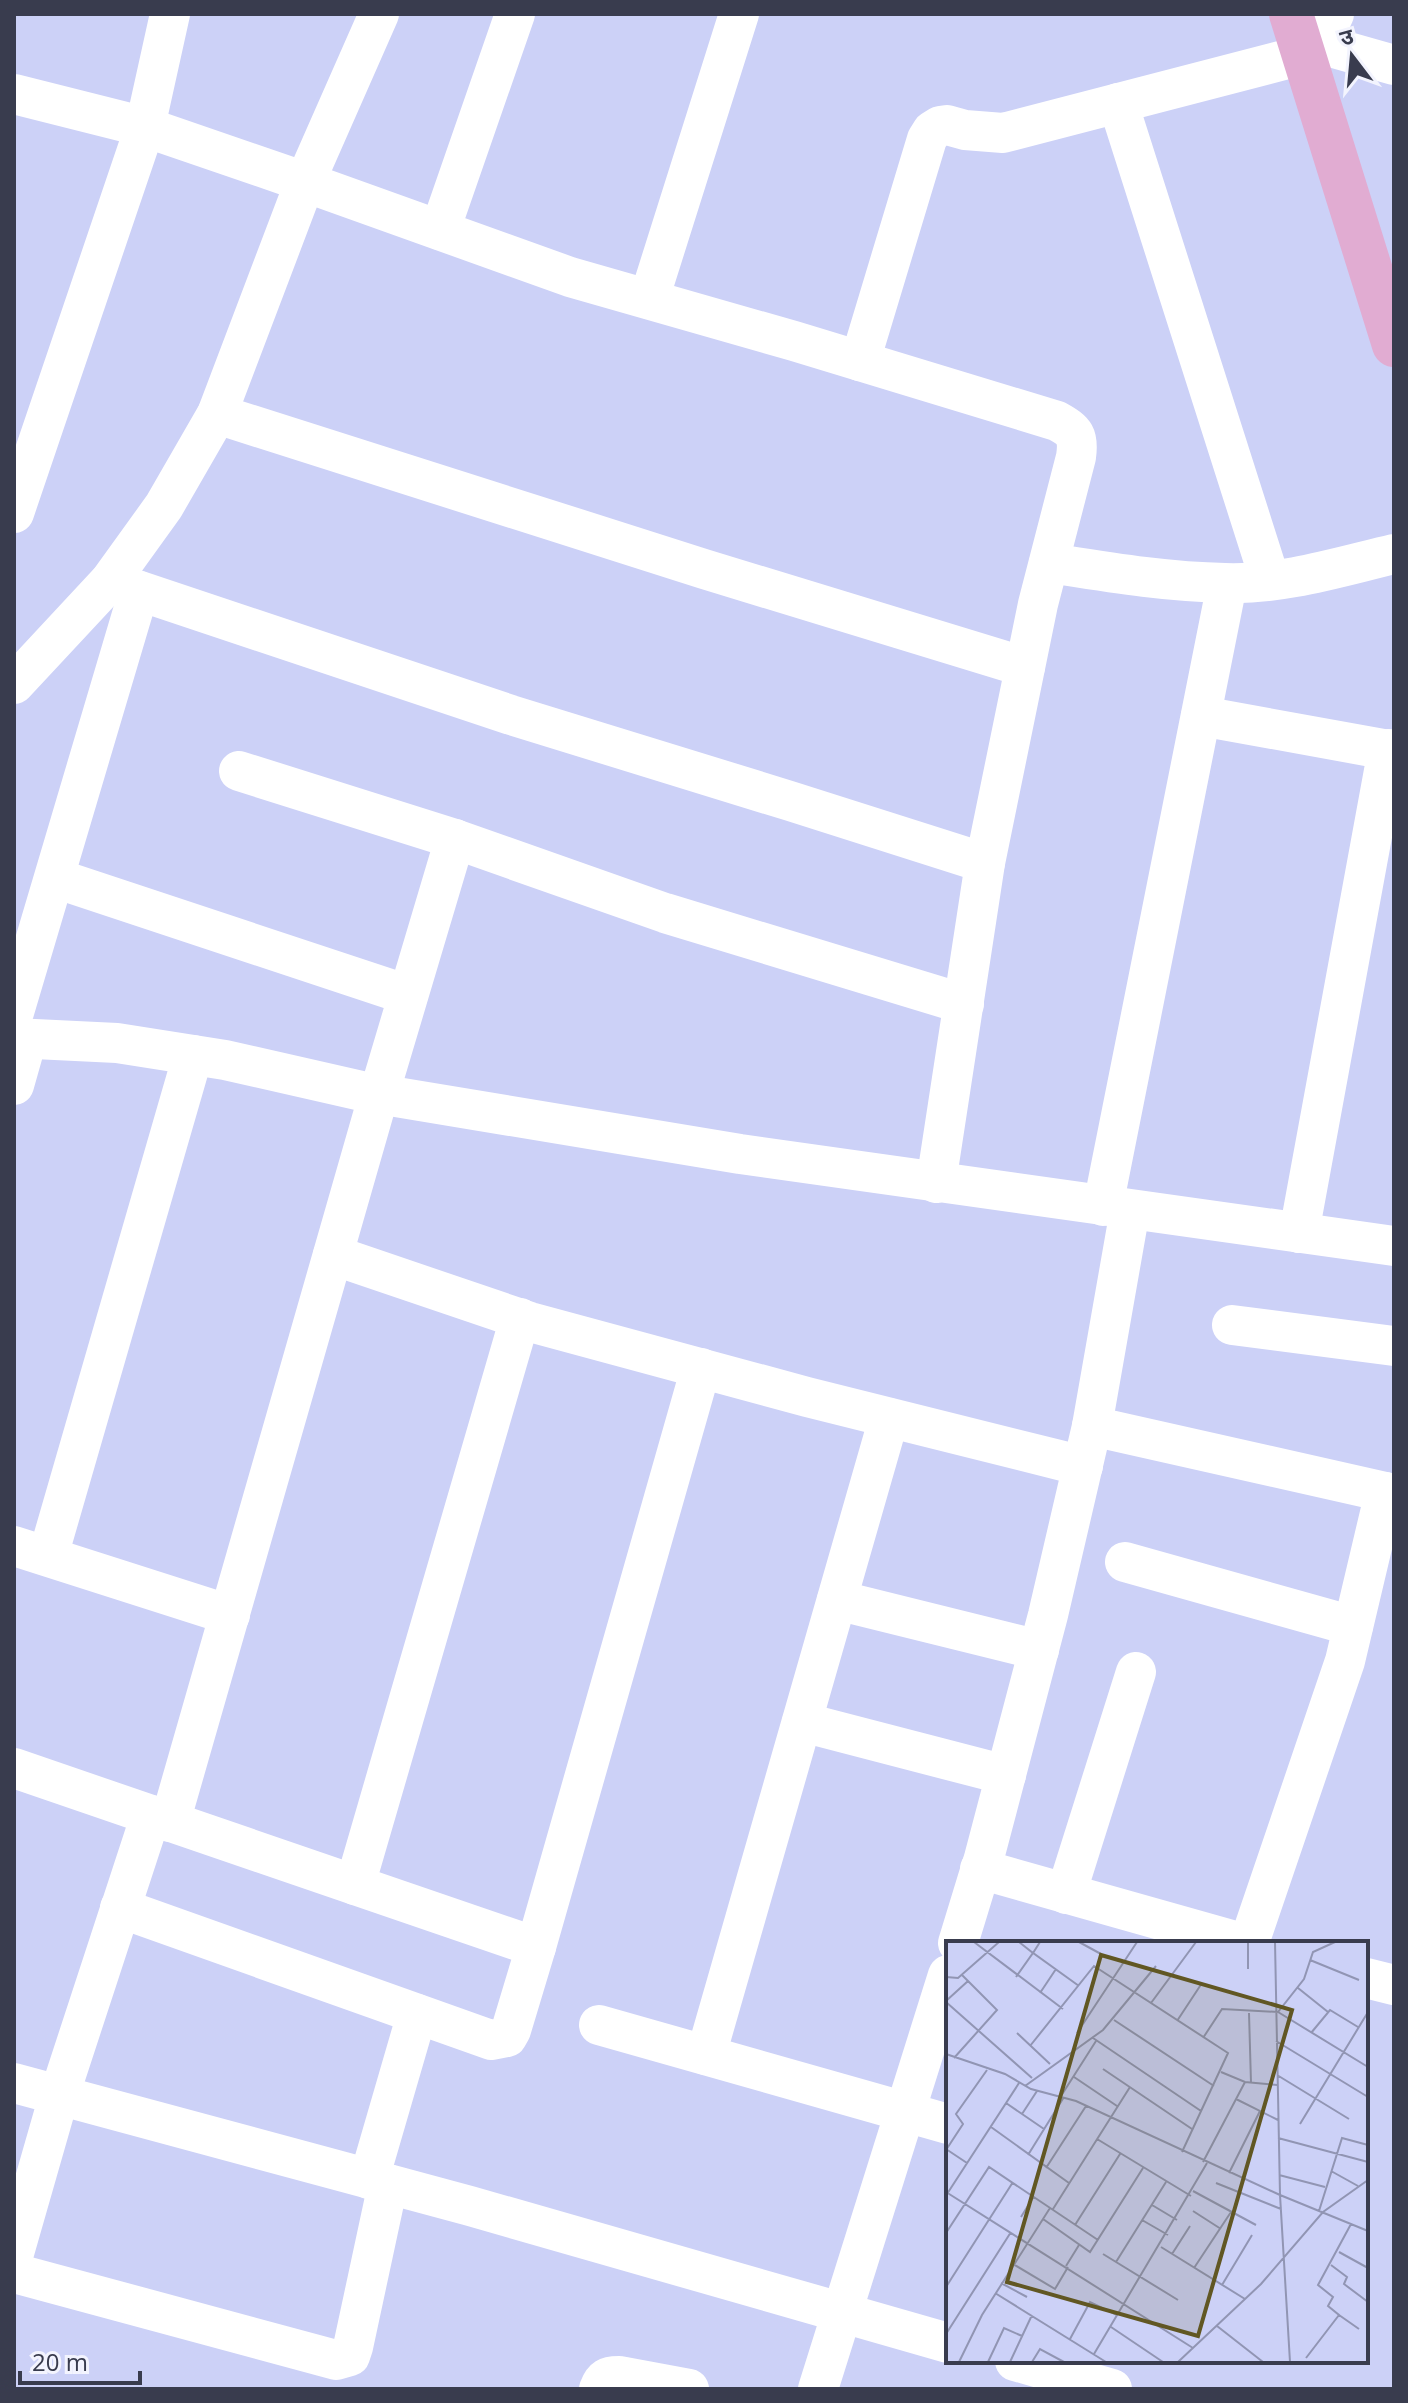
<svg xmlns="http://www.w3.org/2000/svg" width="1408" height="2403" viewBox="0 0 1408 2403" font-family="'Open Sans','Noto Sans Devanagari',sans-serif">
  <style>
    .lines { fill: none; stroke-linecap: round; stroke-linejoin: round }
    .minor { stroke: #fff; stroke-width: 40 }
    .major { stroke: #e1acd2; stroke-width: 44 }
    .inset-road { fill: none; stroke: #9195b3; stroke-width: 2 }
    .view { fill: #615723; fill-opacity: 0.15; stroke: #615723; stroke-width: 4 }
    .inset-edge { fill: none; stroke: #393c4e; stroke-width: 4 }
  </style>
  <rect width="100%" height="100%" fill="#ccd1f7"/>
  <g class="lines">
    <g class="minor">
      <polyline points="1320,44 1394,65"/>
      <path d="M14,94L145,127L305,182L570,277L794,341L1057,421C1075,431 1079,436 1076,457L1038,604L985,863L936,1183"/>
      <polyline points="1118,103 1270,580"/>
      <polyline points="440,230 515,14"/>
      <polyline points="649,299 739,14"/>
      <polyline points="860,361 927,139 932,131 940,126 947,125 965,130 1003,133 1303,55 1320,44 1334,14"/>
      <polyline points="217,414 704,569 1025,667"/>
      <polyline points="14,513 145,127 170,14"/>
      <path d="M1049,563C1107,572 1166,582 1225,583C1282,585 1339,567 1394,554"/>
      <polyline points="110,581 511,715 790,801 985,863"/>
      <polyline points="14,684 110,581 164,506 217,414 305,182 379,14"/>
      <polyline points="1201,716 1394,751"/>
      <polyline points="239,771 455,839 665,913 964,1004"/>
      <polyline points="55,878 408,995"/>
      <polyline points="14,1012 139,591"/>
      <polyline points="14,1038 117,1043 225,1060 366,1092 740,1154 1394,1246"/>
      <polyline points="14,1085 27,1039"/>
      <polyline points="1103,1206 1227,584"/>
      <polyline points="1299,1233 1388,749"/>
      <polyline points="333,1255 530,1322 807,1397 1083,1466"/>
      <polyline points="1232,1325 1394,1346"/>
      <polyline points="1092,1426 1394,1494"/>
      <polyline points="14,1546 230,1615"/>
      <polyline points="48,1556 193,1055"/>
      <polyline points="1125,1562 1353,1626"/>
      <polyline points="837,1600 1039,1650"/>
      <polyline points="802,1722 1006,1775"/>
      <polyline points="14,1768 536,1947"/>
      <polyline points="170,1822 379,1094 455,839"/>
      <polyline points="980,1869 1242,1943"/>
      <polyline points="355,1885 520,1318"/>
      <polyline points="1066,1894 1136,1672"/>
      <polyline points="120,1908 491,2040 507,2037 511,2030 536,1947 701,1368"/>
      <polyline points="958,1943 984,1858 1048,1615 1092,1426 1130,1210"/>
      <polyline points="1249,1943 1345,1661 1385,1492"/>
      <polyline points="1366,1978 1394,1985"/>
      <polyline points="599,2025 948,2124"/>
      <polyline points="706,2055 889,1418"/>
      <polyline points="14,2083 470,2206 948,2343"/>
      <polyline points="369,2179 417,2014"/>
      <polyline points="14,2253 59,2096 151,1815"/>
      <polyline points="14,2273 336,2360 350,2356 353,2347 388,2184"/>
      <polyline points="1015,2361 1112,2389"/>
      <path d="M599,2389C603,2378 607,2376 619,2376L689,2389"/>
      <polyline points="818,2389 948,1975"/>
    </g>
    <polyline class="major" points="1291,14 1394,345"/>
  </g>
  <g transform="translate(946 1941)">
    <rect width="422" height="422" fill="#ccd1f7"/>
    <path class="inset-road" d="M28,1L117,68M73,1L87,12L94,1M133,1L155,13M302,1V28M329,1L334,254L422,290M364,19L413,39M0,36L12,37L53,1M70,36L87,12L133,45M352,47L382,71M94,52L110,28M0,60L22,40M0,61L86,137M205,62L250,1M332,71L422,126M303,72L305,142M168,79L268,145M231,80L256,42M71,92L104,123M131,92L191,1M365,92L384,69L412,86M147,97L255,170M257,97L276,68L332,71L358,38L367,11L389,1M330,100L422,156M84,105L148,25L282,112L236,211M0,113L59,133L85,148L130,160L334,254L344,421M8,117L51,69L16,34M157,128L246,188M275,131L299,141L331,144M331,134L403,178M128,136L171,165M79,145L157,89L210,25M115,155L150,100M290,158L332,179M60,162L98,188M76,173L91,150M354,183L422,71M45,186L123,242M332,197L422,221M151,198L245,255M0,208L21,222M0,209L17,183L10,173L41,129M82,214L118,156M257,221L299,141M100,227L140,165M385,230L412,245M283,232L314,170M333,234L379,246M270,242L335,268M247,250L310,284M0,251L247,407M1,253L73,142M206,264L231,279M107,268L184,146M247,270L275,288M373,270L396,197L422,204M75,276L88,255M97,278L144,311L197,227M196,279L222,294M129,284L174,213M0,292L43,226L152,299M215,306L299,358M393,311L422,327M157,313L232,359M226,313L244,285M170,321L220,241M67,323L109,348L122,326M385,324L401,336L398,343L422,361M120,325L133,304M248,327L285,271M55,342L81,356M276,344L306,294M0,346L67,241M49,352L160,421M393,374L413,388M271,385L317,421M165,386L217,421M0,393L65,291M124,398L144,361L171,374M148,413L261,222M360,417L393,374L382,365L387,356L372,344L405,283M13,421L36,374L104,267M42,421L58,387L76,395M64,421L86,374M86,421L94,408L118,421M232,421L315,343L377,271L422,239"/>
    <path class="view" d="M155,14L346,69L252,395L61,341Z"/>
    <rect width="422" height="422" class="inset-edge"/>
  </g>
  <rect width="1408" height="2403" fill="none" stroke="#393c4e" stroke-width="32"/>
  <g transform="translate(1352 56) rotate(344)" stroke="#f3f4fe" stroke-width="6" paint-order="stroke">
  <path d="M0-6L14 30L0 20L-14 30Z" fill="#393c4e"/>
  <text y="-12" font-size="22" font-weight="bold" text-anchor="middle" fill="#393c4e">उ</text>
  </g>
  <path d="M20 2371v12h120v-12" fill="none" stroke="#393c4e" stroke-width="4"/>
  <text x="32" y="2371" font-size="24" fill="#393c4e" stroke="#f3f4fe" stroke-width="6" paint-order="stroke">20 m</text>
</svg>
